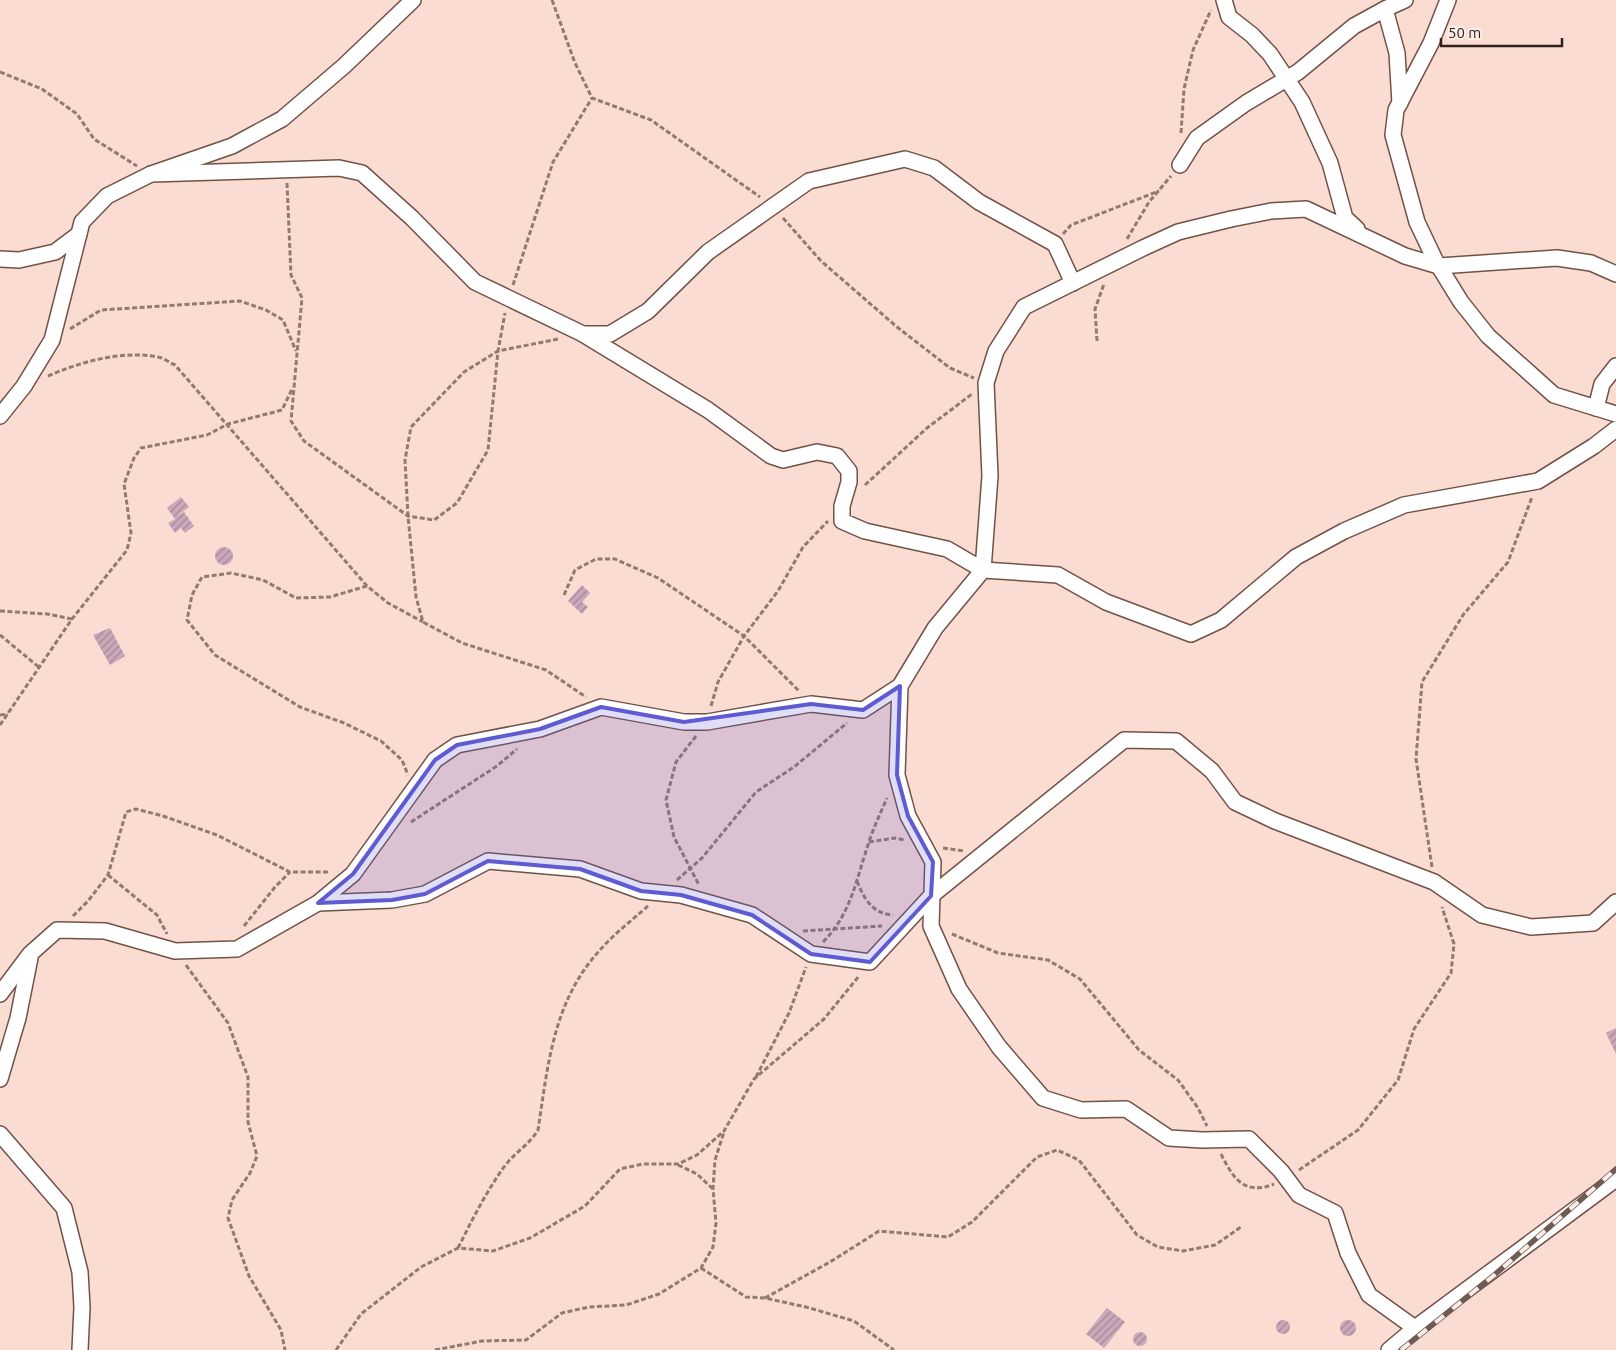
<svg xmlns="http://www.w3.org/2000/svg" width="1616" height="1350" viewBox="0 0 1616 1350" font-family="Ubuntu,sans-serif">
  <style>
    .building { fill: url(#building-hatch) }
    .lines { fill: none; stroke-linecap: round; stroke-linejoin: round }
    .street-casing { stroke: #725247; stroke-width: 18 }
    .path { stroke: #907a72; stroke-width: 3; stroke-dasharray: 5 2.5; stroke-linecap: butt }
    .street { stroke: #fff; stroke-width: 15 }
    .rail-casing { stroke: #6e5b54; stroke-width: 5.5 }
    .rail { stroke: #fdede8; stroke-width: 4; stroke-dasharray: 11; stroke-linecap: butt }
    .marked { fill: #605ad3; fill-opacity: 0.2; stroke: #605ad3; stroke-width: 4; stroke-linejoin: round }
  </style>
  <defs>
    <pattern id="building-hatch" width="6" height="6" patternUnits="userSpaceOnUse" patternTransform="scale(1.25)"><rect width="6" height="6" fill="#c9a8ba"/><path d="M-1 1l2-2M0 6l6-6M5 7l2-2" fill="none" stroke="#a48896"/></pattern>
  </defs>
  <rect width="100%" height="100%" fill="#fbdcd2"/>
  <g class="building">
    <polygon points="181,497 189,507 177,516 184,512 194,526 185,533 181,528 175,533 168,523 175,519 167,508"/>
    <circle cx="224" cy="556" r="9"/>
    <polygon points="582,585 590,593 582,602 588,607 582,614 568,601"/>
    <polygon points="110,628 125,656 110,665 93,635"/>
    <polygon points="1616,1028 1616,1054 1606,1033"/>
    <polygon points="1107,1308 1125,1322 1104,1348 1086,1334"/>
    <circle cx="1348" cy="1328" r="8"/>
    <circle cx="1283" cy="1327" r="7"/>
    <circle cx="1140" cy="1339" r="7"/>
  </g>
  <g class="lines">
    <g class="street-casing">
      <g id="street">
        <polyline points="1224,0 1229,17 1252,35 1270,54 1302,102 1330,163 1345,218 1357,229"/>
        <polyline points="1448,0 1431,43 1396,110 1393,135 1417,222 1435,260 1461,302 1488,336 1554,395 1616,414"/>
        <polyline points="1385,9 1405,0"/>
        <polyline points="1180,165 1197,138 1246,103 1298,72 1354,26 1385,9 1397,53 1400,103"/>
        <polyline points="151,174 339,168 362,173 412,218 475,282 583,334 610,334 648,311 708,252 809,181 905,159 934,168 979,202 1055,244 1073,283"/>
        <polyline points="0,259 19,260 55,252 79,234"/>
        <polyline points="583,334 708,410 771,456 783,460 817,452 837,456 849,471 849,482 842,506 842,521 865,531 947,549 983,570 990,476 986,383 996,351 1024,307 1143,248 1178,232 1231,219 1271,211 1306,209 1405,256 1439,266 1557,258 1591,263 1616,274"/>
        <polyline points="1596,408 1602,384 1616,366"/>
        <polyline points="0,416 24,386 52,340 82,222 107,196 151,174 232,146 282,119 344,66 413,0"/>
        <polyline points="900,686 897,775 908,816 933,862 931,926 959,989 999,1047 1043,1098 1081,1110 1126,1109 1169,1138 1202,1140 1249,1139 1281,1171 1299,1195 1335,1213 1348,1253 1369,1295 1415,1328"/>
        <polyline points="318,903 392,900 425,894 488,861 580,869 641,891 681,895 752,915 811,954 870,962 931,896 1124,740 1176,741 1212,771 1235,802 1275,821 1434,882 1482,915 1531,927 1593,923 1616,902"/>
        <polyline points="0,994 30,954 57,930 105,931 175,951 237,949 318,903 353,874 435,760 457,745 540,729 601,707 684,722 707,722 811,704 863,710 900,686 935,628 983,570 1058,575 1106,602 1191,634 1221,620 1296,557 1344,531 1404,505 1538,481 1594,446 1616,429"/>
        <polyline points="0,1079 18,1018 30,958"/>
        <polyline points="0,1134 64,1208 80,1272 82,1307 80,1350"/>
        <polyline points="1389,1350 1415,1328 1616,1179"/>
      </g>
    </g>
    <g class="path">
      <polyline points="552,0 575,63 592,98 651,120 760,197"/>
      <polyline points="0,72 42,89 77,114 94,139 137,166"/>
      <polyline points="1181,133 1184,89 1193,50 1211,10"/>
      <polyline points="287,183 291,275 302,298 291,421 304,441 408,516 434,520 457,503 488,450 498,351 505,313"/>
      <polyline points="783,218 821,261 897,327 950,368 974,378"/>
      <polyline points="1063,234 1071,225 1159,191"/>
      <polyline points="1127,239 1149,202 1171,176"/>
      <polyline points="513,285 553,162 592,98"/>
      <polyline points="70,329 101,310 240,301 266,310 283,320 296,351"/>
      <polyline points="558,339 498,351 464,372 411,427 405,460 408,516 416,597 423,622 462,643 546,670 586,697"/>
      <polyline points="1097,341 1095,309 1104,284"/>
      <path d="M48,376C80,362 122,350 158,357C164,358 170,363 175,365L367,586L388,603L423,622"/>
      <polyline points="865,485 927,428 972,394"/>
      <polyline points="367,586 330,597 296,598 263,580 231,573 202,577 192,595 187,620 215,655 300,707 344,723 381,741 402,760 408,775"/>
      <polyline points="564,595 575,570 596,559 615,559 658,578 744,636 799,691"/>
      <polyline points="0,611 47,614 72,619"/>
      <polyline points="0,635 40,668"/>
      <polyline points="711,706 718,682 744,636 778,591 803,547 828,521"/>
      <polyline points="0,715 8,714"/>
      <polyline points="0,725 72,619 127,550 131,533 124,484 134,458 141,448 207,435 228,424 282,410 292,389"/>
      <polyline points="696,736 676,762 666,800 674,837 699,885"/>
      <polyline points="411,822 497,766 517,749"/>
      <polyline points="869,842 895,838 905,840"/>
      <polyline points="943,848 964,851"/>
      <polyline points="1432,867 1416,759 1422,682 1463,615 1508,562 1532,497"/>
      <polyline points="108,875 157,915 167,934"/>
      <polyline points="677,880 702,858 756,792 794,767 847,723"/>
      <path d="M857,881C864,899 873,914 893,915"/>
      <polyline points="73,916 88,901 108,875 126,812 136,809 163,816 217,835 290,872 329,872"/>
      <polyline points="244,926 275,887 290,872"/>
      <polyline points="803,931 882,926"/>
      <polyline points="952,934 998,953 1048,960 1080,979 1139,1050 1178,1080 1198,1108 1207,1126"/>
      <path d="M823,942C851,914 856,880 868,845C873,829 880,814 887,798"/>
      <polyline points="186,965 228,1023 248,1077 248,1122 257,1156 250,1173 232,1200 228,1218 249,1276 281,1330 285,1350"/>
      <polyline points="756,1077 789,1013 806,967"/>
      <path d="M1221,1154C1233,1178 1244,1196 1274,1184"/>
      <polyline points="678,1165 697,1174 713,1189"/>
      <polyline points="1299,1170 1358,1130 1398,1080 1414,1029 1451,973 1454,944 1442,907"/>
      <path d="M458,1248C472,1220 486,1192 504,1167C514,1153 529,1145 538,1130C548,1065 553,1001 600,950C614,934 632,920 648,906"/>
      <polyline points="701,1268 746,1297 765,1298 806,1307 854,1321 894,1350"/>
      <polyline points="765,1298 830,1262 879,1231 948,1237 972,1222 1037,1157 1057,1150 1079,1160 1137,1235 1158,1247 1183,1251 1215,1245 1241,1227"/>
      <polyline points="336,1350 361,1314 421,1267 458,1248 493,1251 530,1238 585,1206 620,1169 643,1164 678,1164 697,1155 724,1131 754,1079 824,1019 859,976"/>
      <polyline points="435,1350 482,1341 526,1340 562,1313 589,1307 626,1305 659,1294 701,1268 713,1247 716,1223 713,1189 715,1160 724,1132"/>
    </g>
    <use href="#street" class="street"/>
    <g class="rail-casing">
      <polyline id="rail" points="1401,1350 1492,1277 1616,1169"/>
    </g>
    <use href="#rail" class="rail"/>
  </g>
  <path class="marked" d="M900,686L897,775L908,816L933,862L931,896L870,962L811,954L752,915L681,895L641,891L580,869L488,861L425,894L392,900L318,903L353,874L435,760L457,745L540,729L601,707L684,722L811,704L863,710Z"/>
  <path d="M1441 38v8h121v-8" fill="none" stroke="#2f211c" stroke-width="2.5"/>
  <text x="1448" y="38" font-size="15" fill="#2f211c" stroke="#fdede8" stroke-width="4" paint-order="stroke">50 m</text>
</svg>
